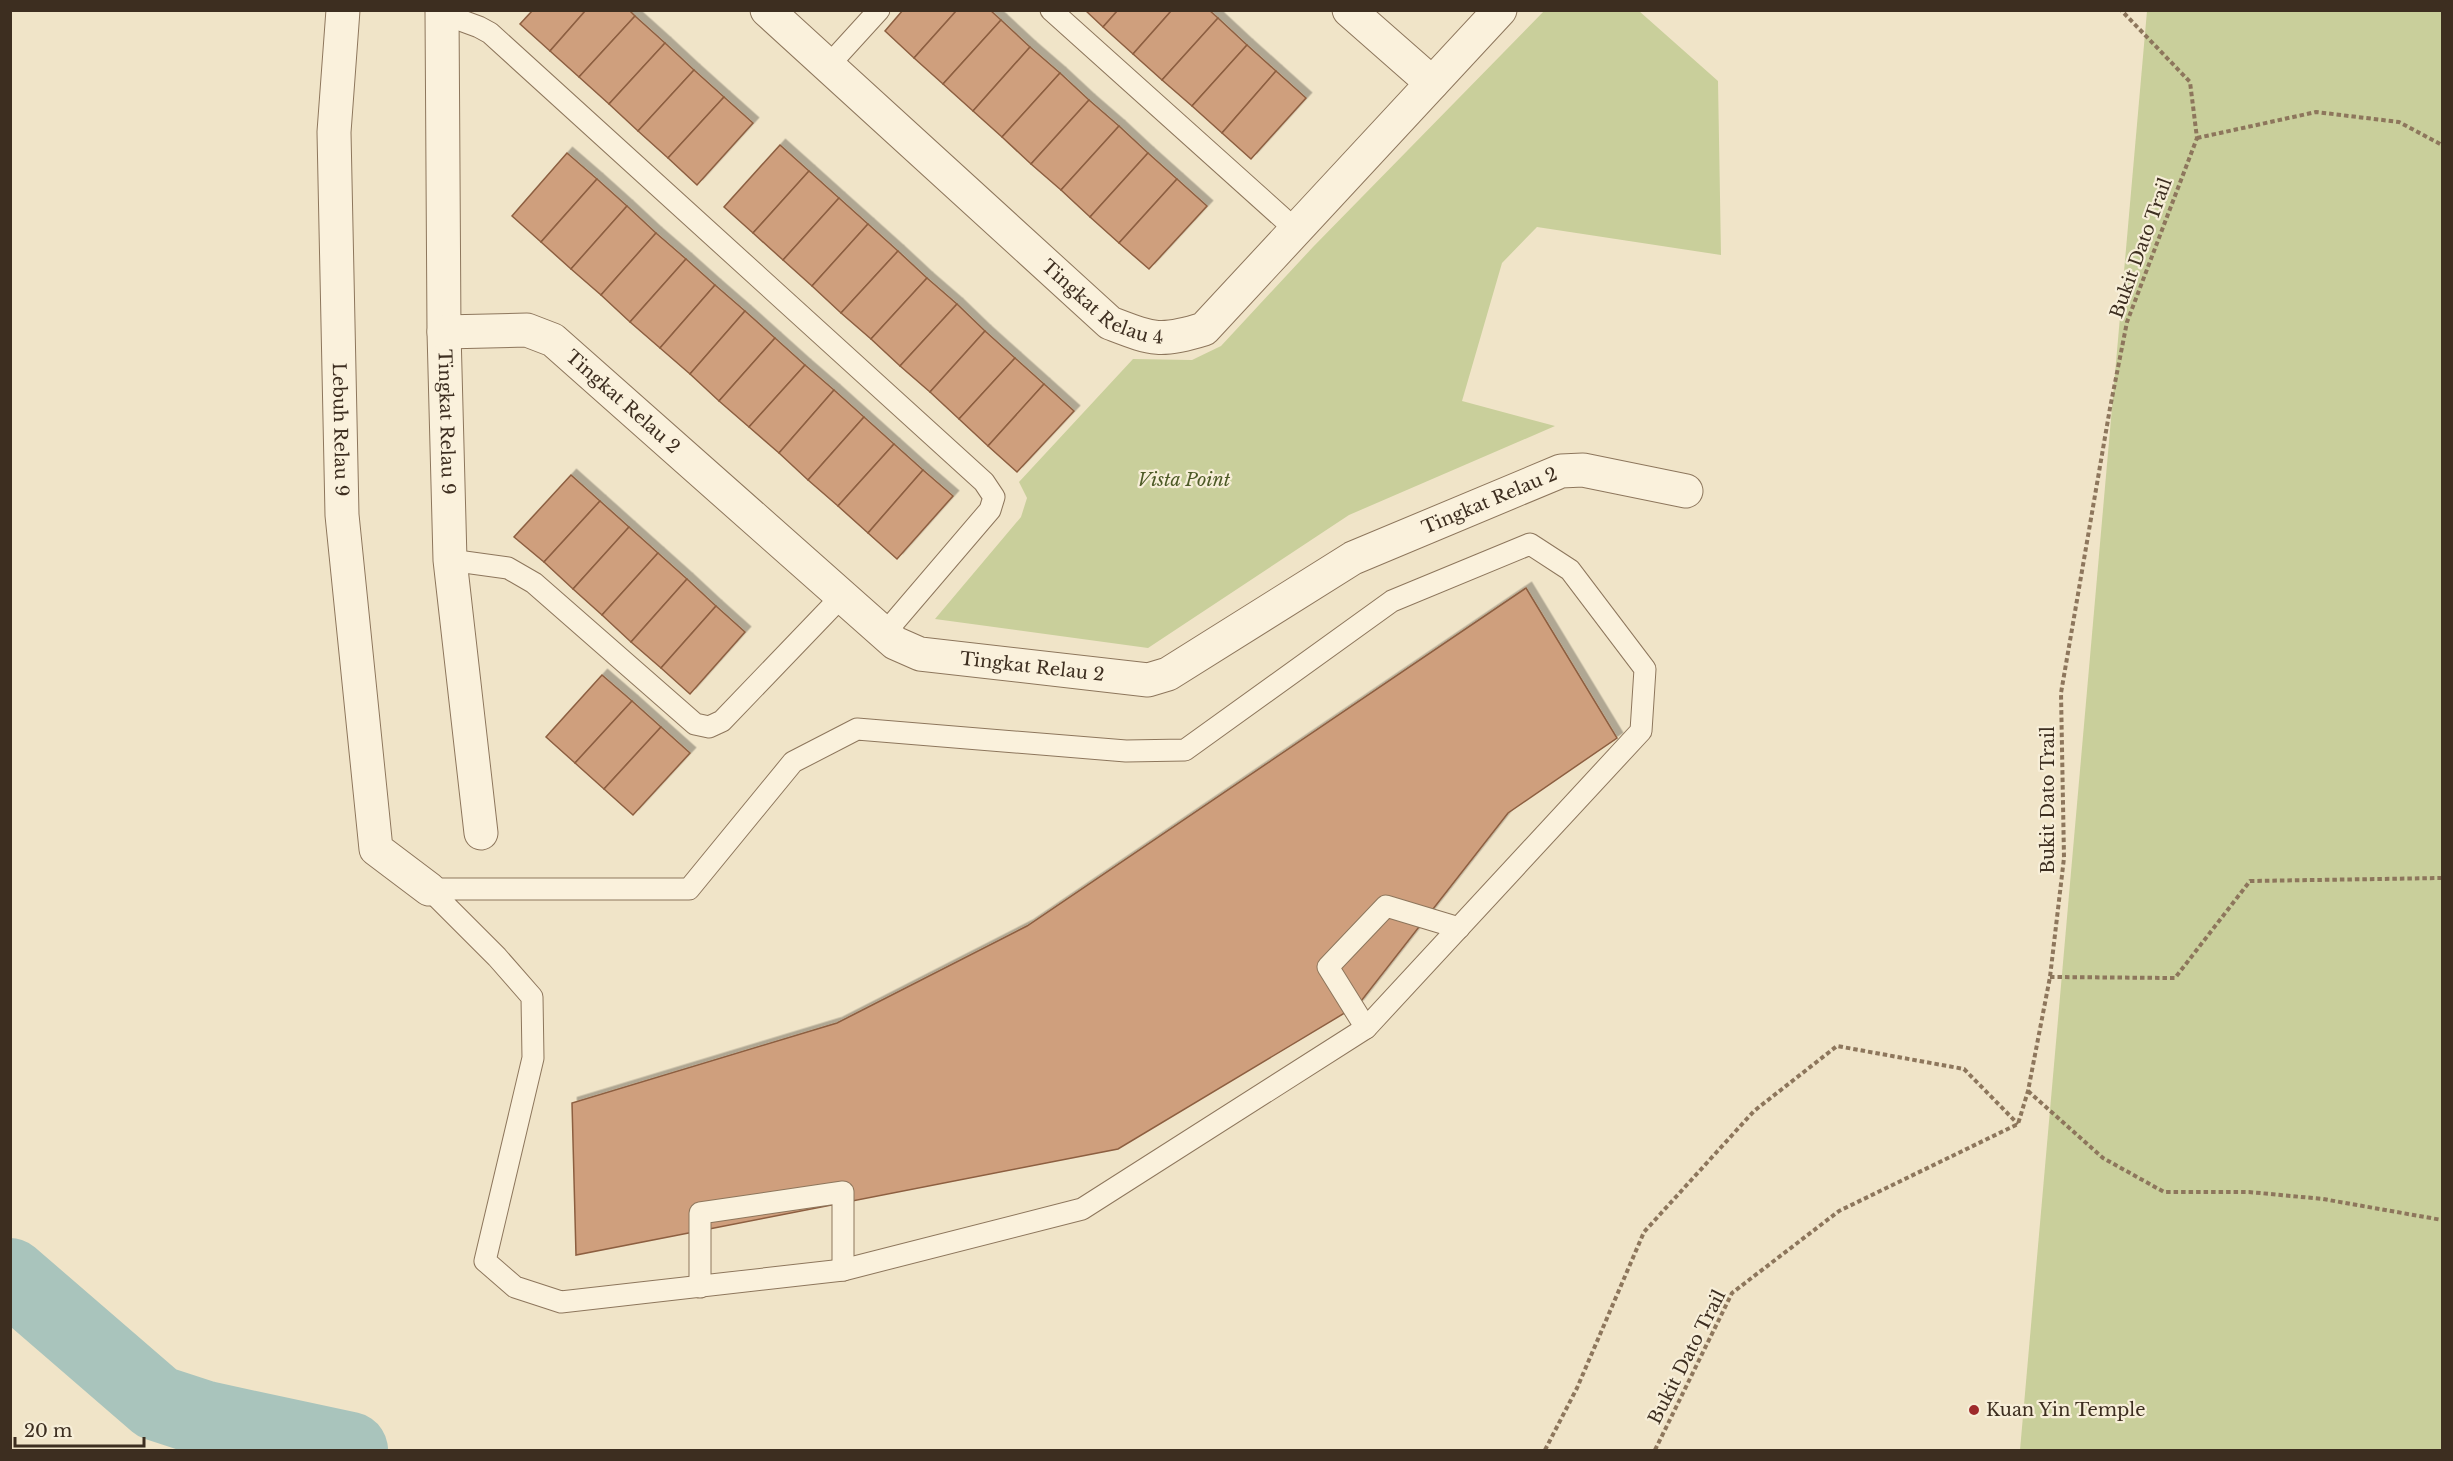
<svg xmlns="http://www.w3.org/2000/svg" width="2453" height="1461" viewBox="0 0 2453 1461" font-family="'Libre Baskerville',serif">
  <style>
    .green { fill: #c9cf9b }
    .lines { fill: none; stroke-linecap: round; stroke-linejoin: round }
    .river { stroke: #a9c4bc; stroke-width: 76 }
    .building { fill: #cf9f7d; stroke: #8d5f41; stroke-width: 1.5; filter: url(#shadow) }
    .service-casing { stroke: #8d765c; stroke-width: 23 }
    .minor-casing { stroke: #8d765c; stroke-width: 35 }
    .path { stroke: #8d765c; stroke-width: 4; stroke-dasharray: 4.5 3; stroke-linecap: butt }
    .service { stroke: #faf1dc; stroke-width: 21 }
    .minor { stroke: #faf1dc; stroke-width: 33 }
    .poi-dot { fill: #9e2a2b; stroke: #f7eed8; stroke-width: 2 }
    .labels { text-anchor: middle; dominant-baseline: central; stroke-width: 4.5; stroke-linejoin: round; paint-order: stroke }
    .street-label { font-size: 18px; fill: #3d2e20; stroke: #f7eed8 }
    .park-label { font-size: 18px; font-style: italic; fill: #4d5a26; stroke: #f7eed8 }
    .poi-label { font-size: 18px; fill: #3d2e20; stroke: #f7eed8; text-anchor: start }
  </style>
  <defs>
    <filter id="shadow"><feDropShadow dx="5.5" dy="-5.5" stdDeviation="0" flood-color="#0004"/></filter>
  </defs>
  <rect width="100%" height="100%" fill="#f0e4c8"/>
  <g class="green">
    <polygon points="1544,11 1639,11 1718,81 1721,255 1537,227 1502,263 1462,401 1555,426 1349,515 1148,648 935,619 1021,517 1027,498 1019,482 1133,359 1192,360 1221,346 1313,247"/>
    <polygon points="2147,11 2442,11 2442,1450 2020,1450"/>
  </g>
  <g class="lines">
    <polyline class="river" points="10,1276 157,1403 206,1419 350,1450"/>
  </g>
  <g class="building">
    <polygon points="533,10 586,10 550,51 520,24"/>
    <polygon points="586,10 629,10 635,16 579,77 550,51"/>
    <polygon points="903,10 957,10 914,58 885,31"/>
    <polygon points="957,10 990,10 1001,20 943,84 914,58"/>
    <polygon points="1085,10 1118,10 1103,27"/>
    <polygon points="1118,10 1172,10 1133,54 1103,27"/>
    <polygon points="1172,10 1209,10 1218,18 1162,80 1133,54"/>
    <polygon points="635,16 665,43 609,104 579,77"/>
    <polygon points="1218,18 1247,45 1192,106 1162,80"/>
    <polygon points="1001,20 1030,47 973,111 943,84"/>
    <polygon points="665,43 694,70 638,131 609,104"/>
    <polygon points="1247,45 1276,71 1222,133 1192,106"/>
    <polygon points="1030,47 1060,73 1002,137 973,111"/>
    <polygon points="694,70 724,97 668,158 638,131"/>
    <polygon points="1276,71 1306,98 1251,159 1222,133"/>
    <polygon points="1060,73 1089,100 1031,164 1002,137"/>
    <polygon points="724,97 753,123 697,185 668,158"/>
    <polygon points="1089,100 1119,126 1061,190 1031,164"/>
    <polygon points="1119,126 1148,153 1090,217 1061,190"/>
    <polygon points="780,145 809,171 753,233 724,207"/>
    <polygon points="567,153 597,179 541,242 512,216"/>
    <polygon points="1148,153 1177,179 1119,243 1090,217"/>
    <polygon points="809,171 839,198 783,260 753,233"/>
    <polygon points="597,179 627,206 571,269 541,242"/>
    <polygon points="1177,179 1207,206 1149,269 1119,243"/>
    <polygon points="839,198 868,224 812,286 783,260"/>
    <polygon points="627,206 656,233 601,295 571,269"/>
    <polygon points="868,224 898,251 841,313 812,286"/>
    <polygon points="656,233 686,259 630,322 601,295"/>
    <polygon points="898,251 927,278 871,339 841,313"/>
    <polygon points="686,259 715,285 660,348 630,322"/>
    <polygon points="927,278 957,304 900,366 871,339"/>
    <polygon points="715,285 745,311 690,374 660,348"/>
    <polygon points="957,304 985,331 930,392 900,366"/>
    <polygon points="745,311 775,338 719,401 690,374"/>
    <polygon points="985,331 1015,358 959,419 930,392"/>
    <polygon points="775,338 805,365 749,427 719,401"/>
    <polygon points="1015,358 1044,384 988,446 959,419"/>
    <polygon points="805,365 834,390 779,453 749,427"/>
    <polygon points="1044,384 1074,411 1017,472 988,446"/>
    <polygon points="834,390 864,417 808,480 779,453"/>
    <polygon points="864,417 894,444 838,506 808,480"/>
    <polygon points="894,444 923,470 868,533 838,506"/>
    <polygon points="923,470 953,496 897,559 868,533"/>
    <polygon points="571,475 600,501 544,562 514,537"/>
    <polygon points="600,501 629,527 573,589 544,562"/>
    <polygon points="629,527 658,553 602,615 573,589"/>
    <polygon points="658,553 687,579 631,642 602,615"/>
    <polygon points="687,579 716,606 661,668 631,642"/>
    <polygon points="1526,588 1617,738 1508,813 1358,1005 1118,1149 576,1255 572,1103 837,1023 1027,926"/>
    <polygon points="716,606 745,632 690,694 661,668"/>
    <polygon points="602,675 632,701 575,763 546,737"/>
    <polygon points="632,701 661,727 604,789 575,763"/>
    <polygon points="661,727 690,753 633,815 604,789"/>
  </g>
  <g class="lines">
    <g class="service-casing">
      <g id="service">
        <polyline points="1051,10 1296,230"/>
        <polyline points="441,13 479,27 490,33 984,482 994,497 990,510 884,634"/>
        <polyline points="828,66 879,10"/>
        <polygon points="1530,544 1570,570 1645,669 1641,731 1366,1028 1082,1209 843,1270 561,1302 515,1287 485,1261 533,1058 532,997 497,957 429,889 689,889 793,762 857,729 1126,751 1185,750 1392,601"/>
        <polyline points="450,560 508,568 534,583 695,724 709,727 722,721 842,596"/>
        <polyline points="1366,1028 1328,967 1386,906 1459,928"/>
        <polyline points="700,1287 700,1213 843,1192 843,1270"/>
      </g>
    </g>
    <g class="minor-casing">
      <g id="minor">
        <path id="s1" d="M343,10L334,132L342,515L376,849L429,889"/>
        <path id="s2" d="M442,10L444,332L450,560L481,833"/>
        <path id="s3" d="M767,10L1110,323C1152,339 1159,343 1204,329L1500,10"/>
        <polyline points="1349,10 1432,83"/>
        <path id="s4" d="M444,332L527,330L553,340L895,643L920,654L1148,680L1168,674L1353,558L1561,471L1583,470L1686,491"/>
      </g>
    </g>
    <g class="path">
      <polyline points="2197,138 2316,112 2399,122 2442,145"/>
      <polyline points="2050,977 2175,978 2250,881 2442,878"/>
      <polyline points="2028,1091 2103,1158 2164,1192 2249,1192 2323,1199 2442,1220"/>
      <polyline points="1545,1450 1577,1388 1644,1232 1754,1111 1837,1046 1964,1069 2018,1124"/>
      <polyline points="1655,1450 1732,1293 1839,1211 2018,1124 2028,1091 2050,977 2064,858 2061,693 2110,408 2127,322 2197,138 2190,82 2121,10"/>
    </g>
    <use href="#service" class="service"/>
    <use href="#minor" class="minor"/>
  </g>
  <circle class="poi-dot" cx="1974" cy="1410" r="6"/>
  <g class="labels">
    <g class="street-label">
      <text transform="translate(2141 248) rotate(-70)">Bukit Dato Trail</text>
      <text stroke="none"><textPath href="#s3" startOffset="448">Tingkat Relau 4</textPath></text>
      <text stroke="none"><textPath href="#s4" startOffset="204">Tingkat Relau 2</textPath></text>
      <text stroke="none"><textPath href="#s2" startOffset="412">Tingkat Relau 9</textPath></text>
      <text stroke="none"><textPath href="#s1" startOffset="420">Lebuh Relau 9</textPath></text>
      <text stroke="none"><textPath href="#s4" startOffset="1212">Tingkat Relau 2</textPath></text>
      <text stroke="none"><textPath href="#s4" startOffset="708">Tingkat Relau 2</textPath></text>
      <text transform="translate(2048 800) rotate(-90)">Bukit Dato Trail</text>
      <text transform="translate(1687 1357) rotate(-63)">Bukit Dato Trail</text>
    </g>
    <g class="park-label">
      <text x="1184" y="480">Vista Point</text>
    </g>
    <g class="poi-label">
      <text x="1986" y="1410">Kuan Yin Temple</text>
    </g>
  </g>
  <rect width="2453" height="1461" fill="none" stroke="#3d2e20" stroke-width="24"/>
  <path d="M15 1437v9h129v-9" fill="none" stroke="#3d2e20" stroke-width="3"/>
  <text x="24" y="1437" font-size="18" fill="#3d2e20" stroke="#f7eed8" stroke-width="4.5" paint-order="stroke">20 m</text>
</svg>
